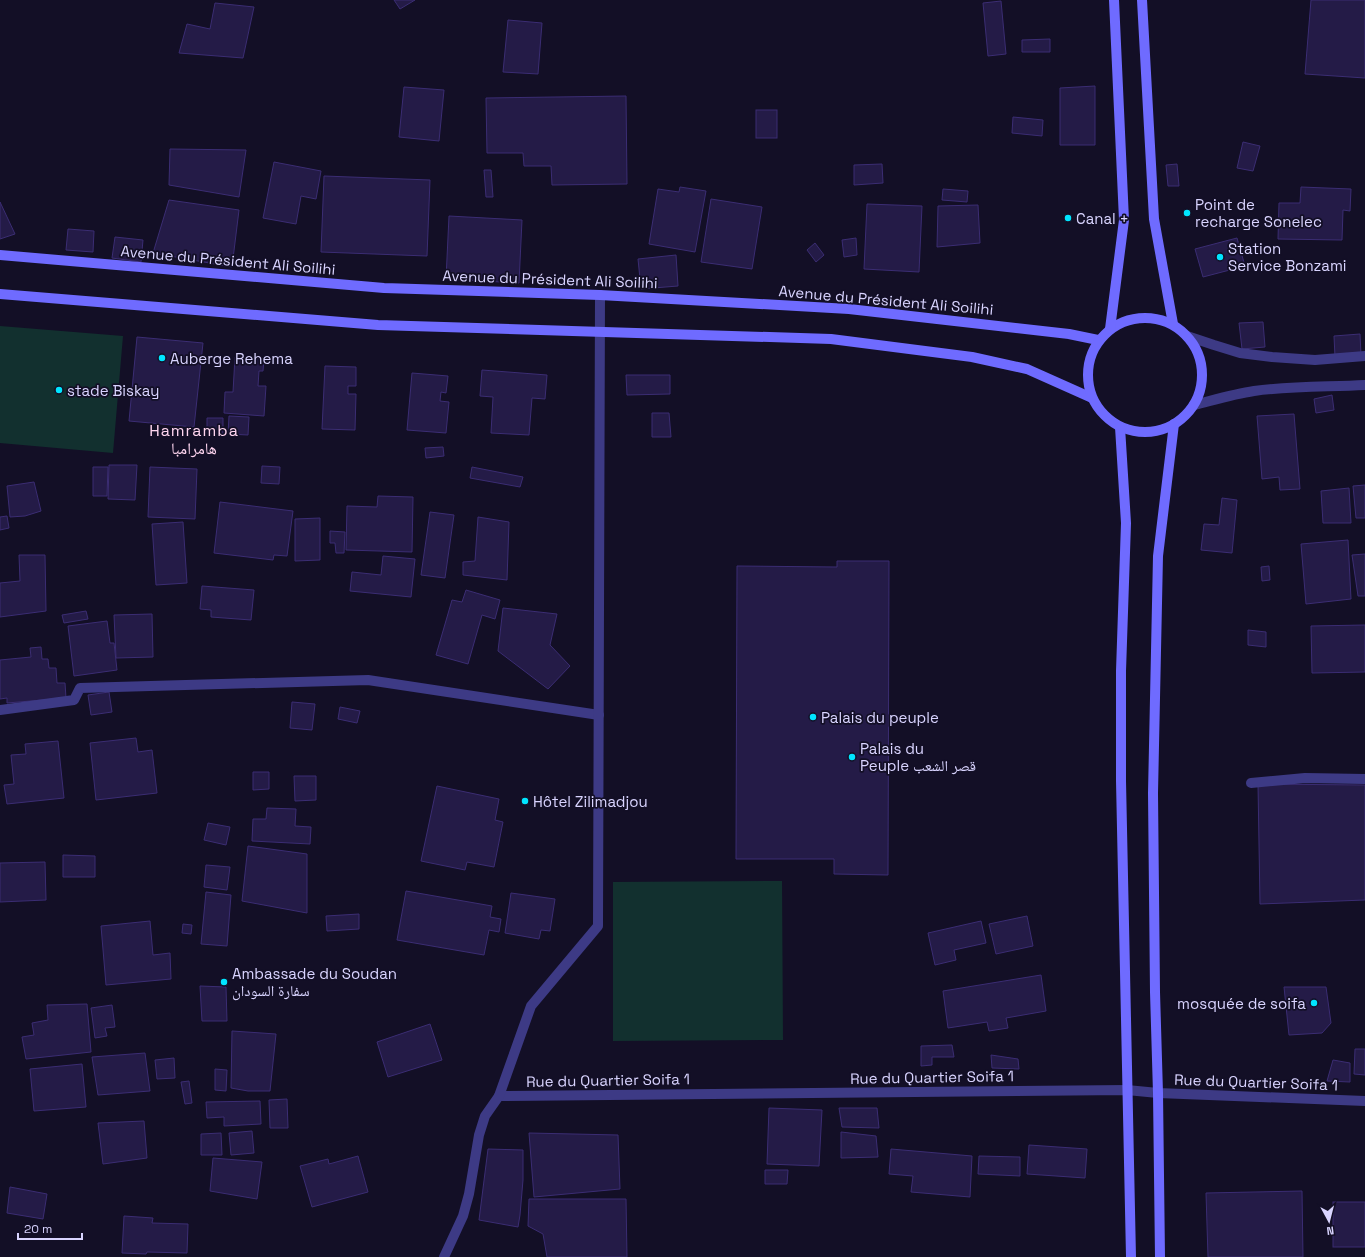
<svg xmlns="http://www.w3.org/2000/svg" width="1365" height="1257" viewBox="0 0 1365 1257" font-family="'Space Grotesk','Noto Naskh Arabic',sans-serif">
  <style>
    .green { fill: #12302f }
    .building { fill: #241b47; stroke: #3b2d73 }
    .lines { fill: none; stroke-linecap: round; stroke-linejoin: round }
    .street { stroke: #3d3a85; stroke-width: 10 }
    .secondary { stroke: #6f6bff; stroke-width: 10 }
    .poi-dot { fill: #00e5ff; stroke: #130f26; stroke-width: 1.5 }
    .labels { text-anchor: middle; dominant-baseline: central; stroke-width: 3.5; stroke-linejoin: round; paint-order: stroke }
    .poi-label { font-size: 15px; fill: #d9d4ff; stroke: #130f26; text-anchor: start }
    .street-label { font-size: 15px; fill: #d9d4ff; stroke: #130f26 }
    .neighbourhood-label { font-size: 16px; letter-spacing: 1px; fill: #ffd6f0; stroke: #130f26 }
  </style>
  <rect width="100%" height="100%" fill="#130f26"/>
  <g class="green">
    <polygon points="0,326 123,336 113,453 0,443"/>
    <polygon points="782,881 783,1040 613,1041 613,882"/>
  </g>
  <g class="building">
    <polygon points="394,0 415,0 400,9"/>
    <polygon points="1311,0 1365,0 1365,78 1305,74"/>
    <polygon points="1001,1 1006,54 988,56 983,3"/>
    <polygon points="215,3 254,7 243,58 179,53 187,24 210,29"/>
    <polygon points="508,20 542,23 538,74 503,72"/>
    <polygon points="1050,39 1050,52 1022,52 1022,40"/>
    <polygon points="1095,86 1095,145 1060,145 1060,88"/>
    <polygon points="404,87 444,90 439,141 399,137"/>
    <polygon points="626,96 627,184 552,185 551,166 524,166 523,153 487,153 486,98"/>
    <rect x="756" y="110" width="21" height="28"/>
    <polygon points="1013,117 1043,120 1042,136 1012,133"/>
    <polygon points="1243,142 1260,146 1253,171 1237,168"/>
    <polygon points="170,149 246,150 239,197 169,185"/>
    <polygon points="274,162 321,171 316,199 301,196 296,224 263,218"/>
    <polygon points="882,164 883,183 854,185 854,165"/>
    <polygon points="1177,164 1179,186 1168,186 1166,165"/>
    <polygon points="484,170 491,170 493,197 486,197"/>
    <polygon points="324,176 430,180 427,256 321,252"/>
    <polygon points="680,187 706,191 695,252 649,244 658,189 679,192"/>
    <polygon points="1301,187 1351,189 1350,211 1343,210 1342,240 1278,239 1279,203 1300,203"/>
    <polygon points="943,189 968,191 967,202 942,200"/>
    <polygon points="711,199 762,207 752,269 701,262"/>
    <polygon points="169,200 239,210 232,267 153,253"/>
    <polygon points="0,202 15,234 0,239"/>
    <polygon points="867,204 922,206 919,272 864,269"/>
    <polygon points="978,205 980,243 937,247 938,206"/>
    <polygon points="449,216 522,220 519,283 446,279"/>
    <polygon points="68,229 94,231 93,252 66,250"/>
    <polygon points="115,237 143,240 141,262 112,258"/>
    <polygon points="856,238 857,255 844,257 842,240"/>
    <polygon points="1237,238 1245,266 1203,277 1195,249"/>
    <polygon points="815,243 824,255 816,262 807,250"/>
    <polygon points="676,255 678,286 641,289 638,259"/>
    <polygon points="1263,322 1265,347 1242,349 1239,323"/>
    <polygon points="1360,334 1361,355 1335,357 1334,336"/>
    <polygon points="137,337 203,343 194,427 129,421"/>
    <polygon points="235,357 264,359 263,371 259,371 258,386 266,386 264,416 224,413 225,392 233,392"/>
    <polygon points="325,366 356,367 356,386 348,386 348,394 356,394 355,430 322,429"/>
    <polygon points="482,370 547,375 545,399 532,398 529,435 491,433 493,397 480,396"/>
    <polygon points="412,373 448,376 446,393 441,392 440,401 449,402 446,433 407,430"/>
    <polygon points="626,375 670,375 670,394 627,395"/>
    <polygon points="1332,395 1334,410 1316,413 1314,399"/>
    <polygon points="652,413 669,413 671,437 652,437"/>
    <polygon points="1294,414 1300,489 1280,490 1279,477 1262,479 1257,416"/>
    <polygon points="229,416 249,417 248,435 228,434"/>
    <polygon points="207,418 223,418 223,435 207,433"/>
    <polygon points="443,447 444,456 426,458 425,448"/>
    <polygon points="109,465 137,465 135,500 108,499"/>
    <polygon points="262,466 280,467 279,484 261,483"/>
    <polygon points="93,467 108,467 107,496 93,496"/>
    <polygon points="150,467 197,469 195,519 148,517"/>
    <polygon points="472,467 523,477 520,487 470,478"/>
    <polygon points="34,482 41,511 25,516 10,517 7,486"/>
    <polygon points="1365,485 1365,518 1356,518 1353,486"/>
    <polygon points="1349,488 1351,523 1323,523 1321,491"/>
    <polygon points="378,496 413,497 412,552 346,550 347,506 377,507"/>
    <polygon points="1222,498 1237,500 1232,553 1201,550 1204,524 1219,525"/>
    <polygon points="220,502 293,511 287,556 274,555 273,560 214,553"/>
    <polygon points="430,512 454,515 445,578 421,575"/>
    <polygon points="7,516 9,528 0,530 0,517"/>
    <polygon points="478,517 509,522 507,580 463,575 463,562 475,561"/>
    <polygon points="320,518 320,560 295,561 295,519"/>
    <polygon points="183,522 187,583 156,585 152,524"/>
    <polygon points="330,531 345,532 344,553 336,553 335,543 330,543"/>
    <polygon points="1348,540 1351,599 1306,604 1301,544"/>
    <polygon points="1365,554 1365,596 1358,596 1352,555"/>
    <polygon points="19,555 45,555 46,611 0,617 0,583 20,581"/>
    <polygon points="383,556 415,559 411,597 350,591 352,572 381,575"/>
    <polygon points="837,561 889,561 888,875 834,874 834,859 736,859 737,566 837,567"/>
    <polygon points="1269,566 1270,580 1262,581 1261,567"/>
    <polygon points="202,586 254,590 251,620 211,617 211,610 200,609"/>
    <polygon points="466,590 500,600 495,619 482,615 468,664 436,655 452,600 462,602"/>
    <polygon points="503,608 557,614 550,645 570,666 548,689 498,651"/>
    <polygon points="86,611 88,619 64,623 62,615"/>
    <polygon points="152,614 153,657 116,658 114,615"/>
    <polygon points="107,621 110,643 114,643 117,670 74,676 68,626"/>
    <polygon points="1365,625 1365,672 1312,673 1311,626"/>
    <polygon points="1248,630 1266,632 1266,647 1248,645"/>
    <polygon points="41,647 42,659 48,659 49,668 56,668 57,683 65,683 66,698 7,703 7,698 0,699 0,660 31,657 30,648"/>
    <polygon points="109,692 112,712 91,715 88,695"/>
    <polygon points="292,702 315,704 312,730 290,728"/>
    <polygon points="340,707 360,711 357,723 338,719"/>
    <polygon points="136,738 138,752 152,750 157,793 96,800 90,743"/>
    <polygon points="58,741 64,798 7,804 4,785 14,784 11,755 26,754 25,744"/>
    <polygon points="253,772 269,772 269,789 253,790"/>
    <polygon points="294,776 316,776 316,800 295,801"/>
    <polygon points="1258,784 1365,785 1365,900 1260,904"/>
    <polygon points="437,786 499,799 495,820 503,822 494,867 467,862 465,870 421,861"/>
    <polygon points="267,808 296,809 295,826 311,827 310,844 252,841 253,819 266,819"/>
    <polygon points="208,823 230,827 226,845 204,840"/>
    <polygon points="248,846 307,854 307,913 242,901"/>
    <polygon points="63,855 95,856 95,877 63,877"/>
    <polygon points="45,862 46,900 0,902 0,863"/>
    <polygon points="206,865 230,867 227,890 204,887"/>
    <polygon points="406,891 492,906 490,917 501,919 499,932 489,930 484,955 397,940"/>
    <polygon points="206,892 231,895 227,946 201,944"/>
    <polygon points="511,893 555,899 550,931 541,930 539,939 505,933"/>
    <polygon points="359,914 359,929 327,931 326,916"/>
    <polygon points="1027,916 1033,946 996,954 989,924"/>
    <polygon points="150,921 153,955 170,953 171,979 106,985 101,926"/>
    <polygon points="981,921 986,943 954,950 956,960 935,965 928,933"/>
    <polygon points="183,924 192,925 191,934 182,933"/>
    <polygon points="1041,975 1046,1011 1006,1018 1008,1028 989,1031 987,1022 948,1028 943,991"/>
    <polygon points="200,986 226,987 227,1021 202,1021"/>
    <polygon points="1284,987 1326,987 1331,1023 1322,1033 1289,1035"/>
    <polygon points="87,1004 91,1052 26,1059 22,1037 34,1035 32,1023 48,1020 47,1005"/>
    <polygon points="112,1005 115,1027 105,1028 107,1036 95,1038 91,1008"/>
    <polygon points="430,1024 442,1060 388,1077 377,1042"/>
    <polygon points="232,1031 276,1034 270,1091 248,1091 231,1088"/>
    <polygon points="952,1045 954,1057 932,1057 932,1065 921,1066 921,1046"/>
    <polygon points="1355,1049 1365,1049 1365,1075 1354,1074"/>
    <polygon points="145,1053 150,1091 98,1095 92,1057"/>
    <polygon points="991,1055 1018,1059 1019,1069 992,1068"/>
    <polygon points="174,1058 175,1078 157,1079 155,1060"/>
    <polygon points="1333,1060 1350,1063 1350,1082 1327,1081"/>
    <polygon points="82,1064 86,1107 34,1111 30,1069"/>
    <polygon points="215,1069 227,1070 226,1091 215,1090"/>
    <polygon points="189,1081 192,1103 185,1104 181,1082"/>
    <polygon points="287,1099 288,1128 270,1128 269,1100"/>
    <polygon points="260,1101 261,1124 224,1126 224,1117 207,1118 206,1102"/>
    <polygon points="769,1108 822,1110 819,1166 767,1164"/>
    <polygon points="839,1108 877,1108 879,1128 842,1127"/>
    <polygon points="144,1121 147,1158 103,1164 98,1123"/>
    <polygon points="252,1131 254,1153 231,1155 229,1133"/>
    <polygon points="841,1132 876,1136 878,1157 841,1158"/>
    <polygon points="221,1133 222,1155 201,1155 201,1134"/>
    <polygon points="529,1133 618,1135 620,1189 534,1197"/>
    <polygon points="1029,1145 1087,1149 1085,1178 1027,1174"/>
    <polygon points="488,1149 523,1150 523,1180 520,1215 518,1227 479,1220"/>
    <polygon points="891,1149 972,1156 970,1197 911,1192 913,1176 889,1174"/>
    <polygon points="358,1156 368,1192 312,1207 300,1166 328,1159 329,1164"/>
    <polygon points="979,1156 1020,1157 1020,1176 978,1174"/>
    <polygon points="213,1158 262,1162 257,1199 210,1191"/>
    <polygon points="765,1170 788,1170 787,1184 765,1184"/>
    <polygon points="10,1187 47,1194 43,1219 7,1213"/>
    <polygon points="1302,1191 1303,1257 1208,1257 1206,1193"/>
    <polygon points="529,1199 626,1199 627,1257 547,1257 543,1234 528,1226"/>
    <rect x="1333" y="1202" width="32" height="45"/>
    <polygon points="124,1216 153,1218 152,1223 188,1224 187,1253 147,1252 146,1254 122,1253"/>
  </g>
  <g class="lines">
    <g class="street">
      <polyline points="1187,336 1214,345 1240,353 1272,357 1315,360 1365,356"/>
      <path d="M1194,405C1214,400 1234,394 1254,391C1291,386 1328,387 1365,385"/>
      <polyline points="0,710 74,700 80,688 368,680 599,715"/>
      <polyline points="1251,783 1305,778 1365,779"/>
      <polyline points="499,1096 1127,1090 1158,1093 1365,1101"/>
      <polyline points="444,1257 463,1216 469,1194 479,1135 485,1116 499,1096 531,1006 598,926 600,295"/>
    </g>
    <g class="secondary">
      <polyline points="1142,0 1154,219 1173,324"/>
      <polyline points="0,255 384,288 600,295 849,309 1069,334 1098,340"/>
      <polyline points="0,294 378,325 831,339 972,357 1027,369 1092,398"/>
      <circle cx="1145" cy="375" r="57"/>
      <polyline points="1110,329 1124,220 1114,0"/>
      <polyline points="1120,427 1126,523 1121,671 1121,781 1131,1257"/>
      <polyline points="1160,1257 1158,1093 1155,992 1153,793 1158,556 1174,424"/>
    </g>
  </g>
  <g class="poi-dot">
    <circle cx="1187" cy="213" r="4"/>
    <circle cx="1068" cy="218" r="4"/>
    <circle cx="1220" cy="257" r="4"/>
    <circle cx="162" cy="358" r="4"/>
    <circle cx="59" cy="390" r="4"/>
    <circle cx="813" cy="717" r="4"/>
    <circle cx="852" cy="757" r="4"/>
    <circle cx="525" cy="801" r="4"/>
    <circle cx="224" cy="982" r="4"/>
    <circle cx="1314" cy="1003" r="4"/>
  </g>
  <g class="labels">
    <g class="poi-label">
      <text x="1195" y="204">Point de<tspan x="1195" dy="17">recharge Sonelec</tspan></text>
      <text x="1076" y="218">Canal +</text>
      <text x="1228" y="248">Station<tspan x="1228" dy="17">Service Bonzami</tspan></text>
      <text x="170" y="358">Auberge Rehema</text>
      <text x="67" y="390">stade Biskay</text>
      <text x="821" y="717">Palais du peuple</text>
      <text x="860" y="748">Palais du<tspan x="860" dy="17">Peuple قصر الشعب</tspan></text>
      <text x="533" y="801">Hôtel Zilimadjou</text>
      <text x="232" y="973">Ambassade du Soudan<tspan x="232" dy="17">سفارة السودان</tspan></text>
      <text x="1306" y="1003" text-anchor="end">mosquée de soifa</text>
    </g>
    <g class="street-label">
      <text transform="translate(228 260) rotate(5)">Avenue du Président Ali Soilihi</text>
      <text transform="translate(550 279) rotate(2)">Avenue du Président Ali Soilihi</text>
      <text transform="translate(886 300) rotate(5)">Avenue du Président Ali Soilihi</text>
      <text transform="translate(932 1077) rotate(-1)">Rue du Quartier Soifa 1</text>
      <text transform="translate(608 1080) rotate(-1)">Rue du Quartier Soifa 1</text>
      <text transform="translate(1256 1082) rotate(2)">Rue du Quartier Soifa 1</text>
    </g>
    <g class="neighbourhood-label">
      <text x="194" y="430">Hamramba<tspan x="194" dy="18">هامرامبا</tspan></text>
    </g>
  </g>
  <g transform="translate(1329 1221) rotate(173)" stroke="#130f26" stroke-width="3" paint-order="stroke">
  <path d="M0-3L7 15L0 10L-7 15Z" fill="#d9d4ff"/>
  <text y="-6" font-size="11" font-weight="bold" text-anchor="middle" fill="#d9d4ff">N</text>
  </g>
  <path d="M18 1233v6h64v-6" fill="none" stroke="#d9d4ff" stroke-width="2"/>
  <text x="24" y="1233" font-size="12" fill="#d9d4ff" stroke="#130f26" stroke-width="3" paint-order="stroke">20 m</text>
</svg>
